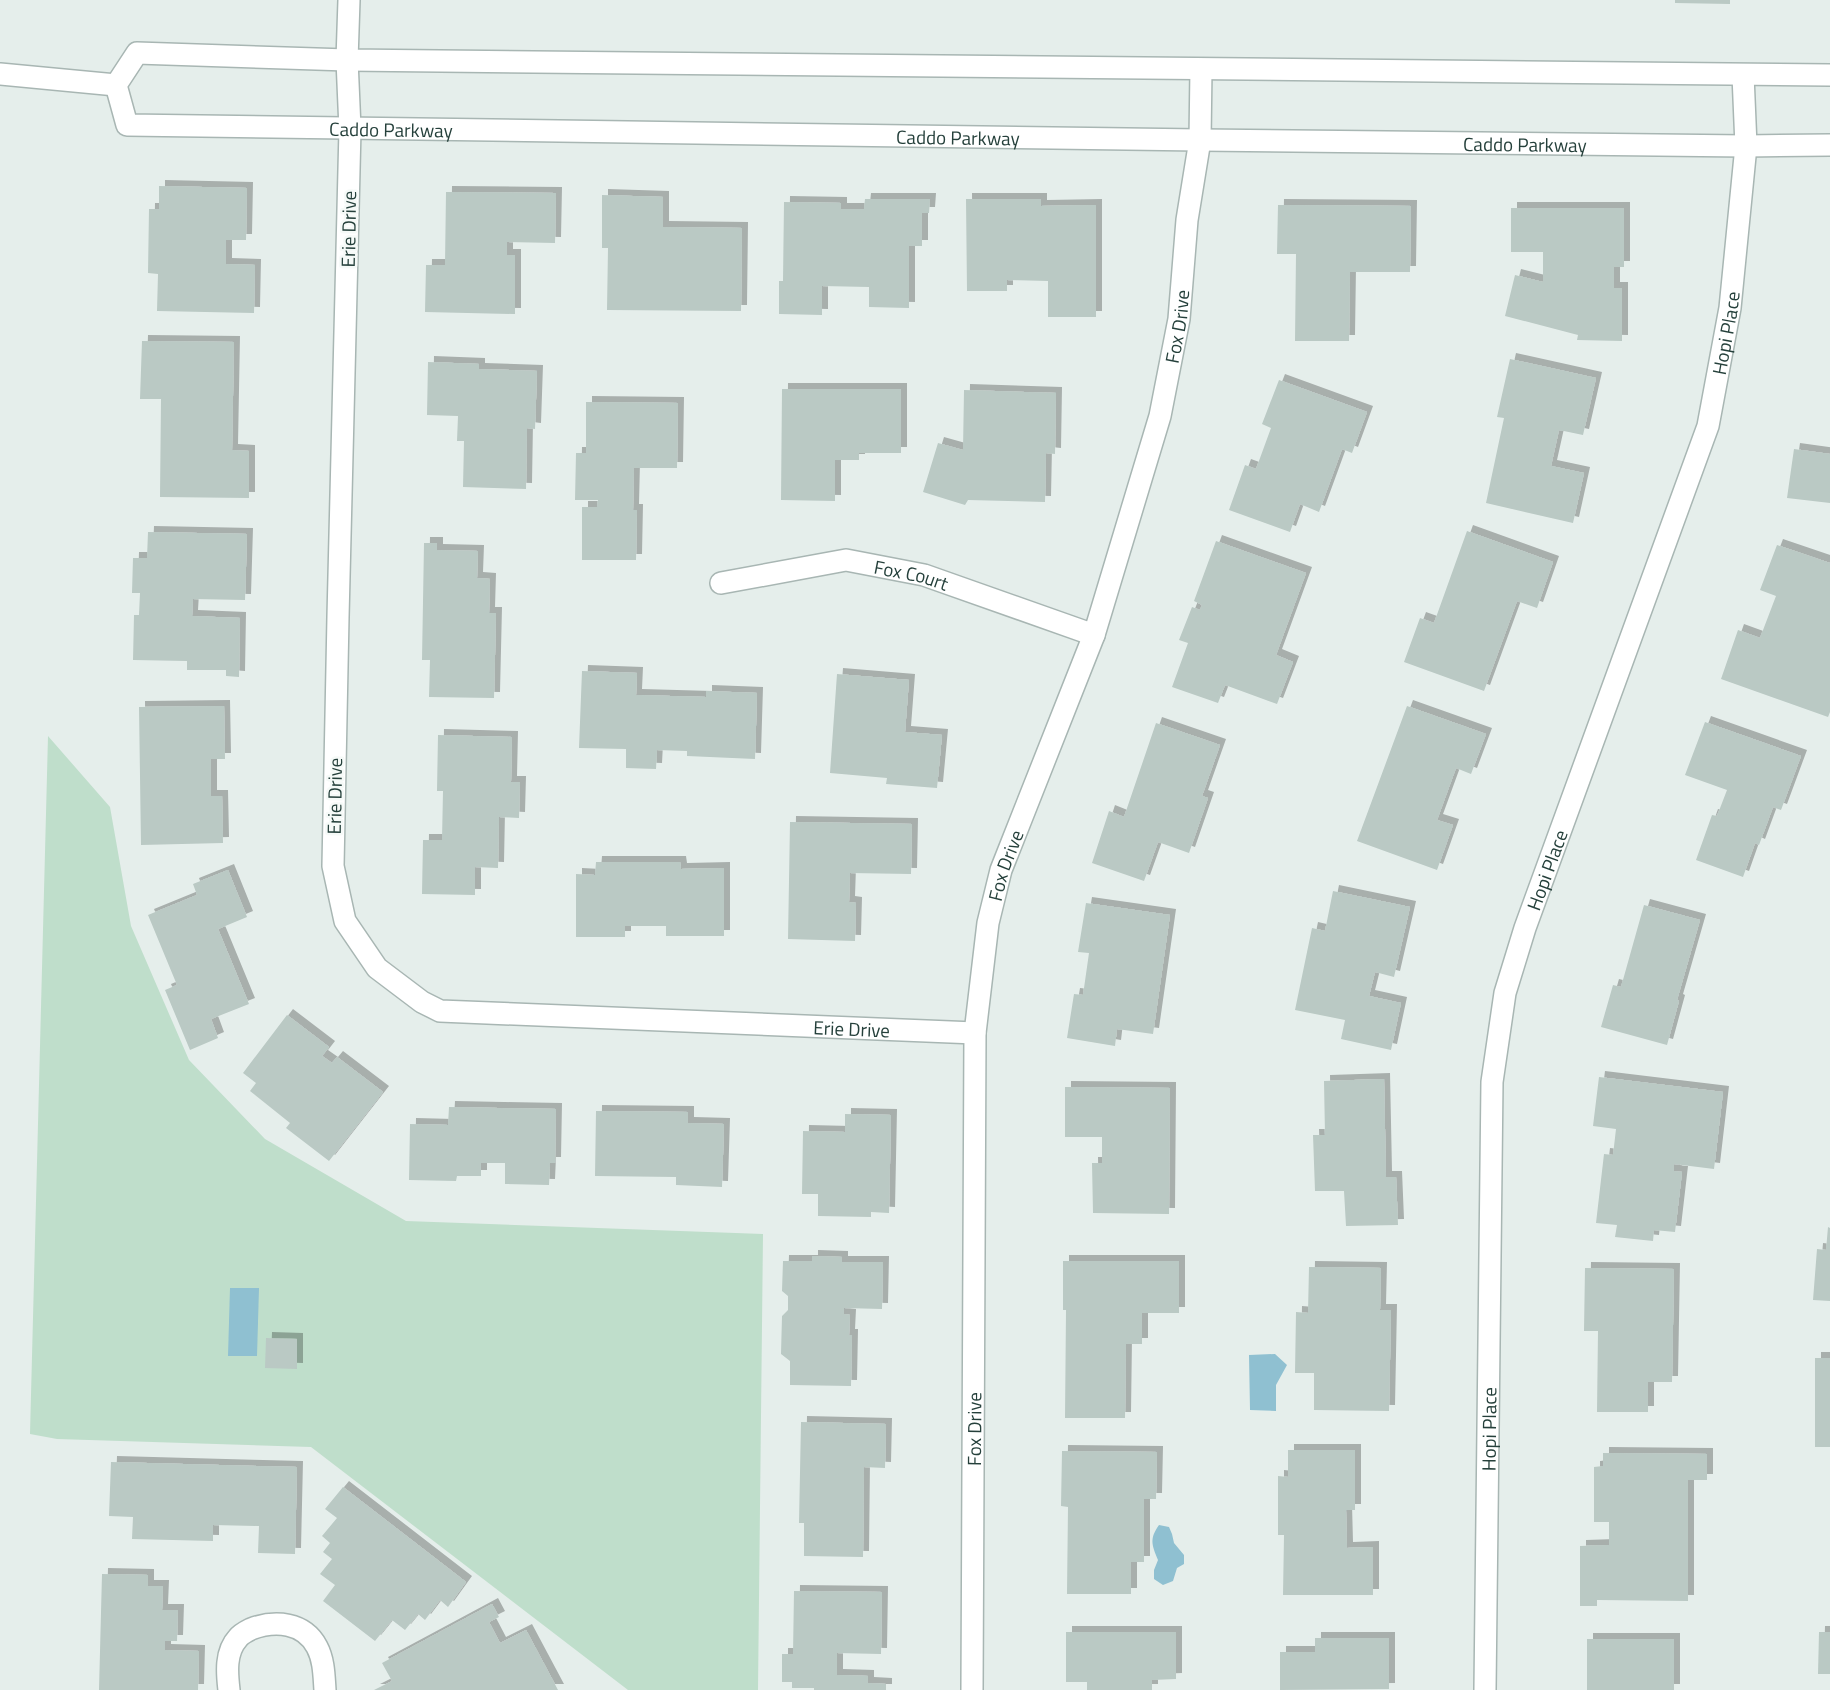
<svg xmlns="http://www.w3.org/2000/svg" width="1830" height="1690" viewBox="0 0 1830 1690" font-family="'Titillium Web',sans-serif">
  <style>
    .green { fill: #bfdecb }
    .water { fill: #8fc0d1 }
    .building { fill: #bac9c4; filter: url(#shadow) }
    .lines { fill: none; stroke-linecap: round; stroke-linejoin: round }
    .minor-casing { stroke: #a8b6b3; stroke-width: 24 }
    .minor { stroke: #fff; stroke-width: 21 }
    .labels { text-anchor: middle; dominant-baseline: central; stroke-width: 5; stroke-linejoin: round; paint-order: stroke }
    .street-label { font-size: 19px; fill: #25403b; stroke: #f6faf8 }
  </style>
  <defs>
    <filter id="shadow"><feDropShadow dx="6" dy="-6" stdDeviation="0" flood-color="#0004"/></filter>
  </defs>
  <rect width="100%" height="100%" fill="#e5eeeb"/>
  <polygon class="green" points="48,736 110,807 131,926 189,1060 265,1139 406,1221 763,1234 758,1690 628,1690 311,1447 57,1439 30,1434"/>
  <g class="water">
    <polygon points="230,1288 259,1288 257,1356 228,1356"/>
    <polygon points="1275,1354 1287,1365 1276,1385 1276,1411 1250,1410 1249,1355"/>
    <path d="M1159,1525L1169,1527L1172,1534L1174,1543L1184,1555V1564L1177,1568L1173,1581L1163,1585L1154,1579V1570L1158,1560C1152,1545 1149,1539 1159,1525Z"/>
  </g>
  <g class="building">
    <polygon points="1675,0 1730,0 1730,4 1675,3"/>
    <polygon points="159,186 247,188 246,240 226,240 226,264 255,265 254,313 157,311 158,274 148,273 149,209 159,209"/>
    <polygon points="446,192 556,193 555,243 507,242 507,255 515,255 515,314 425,312 426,265 445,265"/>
    <polygon points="602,195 663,197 663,227 742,228 741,311 607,310 608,248 602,248"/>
    <polygon points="865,199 930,199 929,213 922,213 922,246 909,246 909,308 869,307 869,287 822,286 822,315 779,314 779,281 783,281 784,202 841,203 841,209 864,209"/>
    <polygon points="966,199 1041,199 1041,206 1096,205 1096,317 1048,317 1048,281 1007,280 1007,291 967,291"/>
    <polygon points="1278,205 1411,206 1410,272 1350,272 1349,341 1295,341 1296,254 1277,254"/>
    <polygon points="1511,208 1624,208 1624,267 1614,267 1614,288 1622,288 1622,341 1577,340 1578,335 1505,316 1515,275 1543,282 1543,252 1511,252"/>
    <polygon points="142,341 234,342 232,450 249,451 249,498 160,497 161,399 140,399"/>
    <polygon points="1510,359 1596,378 1583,435 1559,430 1551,466 1584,473 1573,523 1486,503 1504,418 1497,417"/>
    <polygon points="428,362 479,364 479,369 537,371 535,429 527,428 526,489 463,487 464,441 457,441 458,416 427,415"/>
    <polygon points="1279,380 1367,412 1352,453 1342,449 1319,512 1300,504 1290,532 1229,510 1245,465 1256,469 1271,428 1262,424"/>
    <polygon points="782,389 901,389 901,453 859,453 859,460 835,460 835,501 781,500"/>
    <polygon points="964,390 1056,393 1055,454 1046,453 1045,502 968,500 965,505 923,492 938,443 963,450"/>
    <polygon points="586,402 678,403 677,468 634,468 633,510 637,510 636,560 582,560 582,507 597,507 598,500 575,500 576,453 586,453"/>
    <polygon points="1794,449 1830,454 1830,503 1787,498"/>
    <polygon points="1467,531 1553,562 1537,608 1517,601 1484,691 1404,662 1420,618 1434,623"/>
    <polygon points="148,532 247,534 245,600 193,599 192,616 240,618 239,677 226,676 226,670 187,670 187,661 133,660 134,615 139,615 140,593 132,593 133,558 147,558"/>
    <polygon points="1216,541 1306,573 1276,655 1293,662 1277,704 1225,685 1218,703 1172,687 1188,643 1179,640 1192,607 1200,610 1202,605 1194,601"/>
    <polygon points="424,543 437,543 437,550 478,551 477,578 490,579 489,613 496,613 494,698 429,697 430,660 422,660"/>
    <polygon points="1777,545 1830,563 1830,712 1828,717 1721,679 1738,630 1760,638 1776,596 1760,590"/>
    <polygon points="582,671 637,673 636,695 706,697 706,691 757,693 755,759 687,756 687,751 657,750 656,769 626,768 626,749 579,748"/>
    <polygon points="837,674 909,680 905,732 942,735 937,788 886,784 887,778 830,773"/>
    <polygon points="224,706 225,759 211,759 211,796 222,796 223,843 141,845 139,707"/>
    <polygon points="1407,706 1486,734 1471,774 1456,768 1437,820 1453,825 1437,870 1357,841"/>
    <polygon points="1705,722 1801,756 1781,810 1773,807 1759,845 1755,843 1743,877 1696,860 1712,815 1717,816 1727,790 1685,775"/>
    <polygon points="1156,723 1220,745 1202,796 1208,798 1189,853 1158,842 1144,881 1092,863 1109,811 1124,817"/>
    <polygon points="438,735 512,737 511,782 520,782 519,818 499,817 498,868 475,867 475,895 422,894 423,840 442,840 443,791 437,791"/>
    <polygon points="790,822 912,824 911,874 850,873 849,902 856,903 855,941 788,939"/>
    <polygon points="596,862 680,862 681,869 724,868 724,936 666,936 666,926 625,926 625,937 576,937 576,874 595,875"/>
    <polygon points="228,870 247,917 218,929 249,1004 211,1019 218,1038 190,1050 165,990 177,985 148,915 197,895 193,884"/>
    <polygon points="1333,891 1410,907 1394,977 1375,972 1369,996 1401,1003 1391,1050 1341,1039 1345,1020 1295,1010 1312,928 1325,931"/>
    <polygon points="1086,903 1170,915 1153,1034 1117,1029 1115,1046 1067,1038 1074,994 1083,995 1089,953 1078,952"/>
    <polygon points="1644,905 1700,920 1677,1000 1679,1001 1667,1045 1601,1027 1613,985 1621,987"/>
    <polygon points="287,1015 329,1047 322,1056 332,1063 337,1057 383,1092 329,1161 286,1128 290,1123 250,1091 256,1083 243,1073"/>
    <polygon points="1599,1077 1723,1092 1714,1169 1674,1164 1674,1171 1682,1172 1675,1232 1654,1230 1653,1241 1615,1237 1617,1225 1596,1223 1604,1154 1613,1155 1616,1129 1593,1126"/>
    <polygon points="1384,1079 1386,1177 1396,1177 1398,1225 1346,1226 1344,1191 1315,1191 1313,1135 1325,1135 1324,1081"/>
    <polygon points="1065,1087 1170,1088 1169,1214 1093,1213 1092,1163 1102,1163 1102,1137 1065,1137"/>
    <polygon points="449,1107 556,1109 555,1163 550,1163 549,1185 505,1184 505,1163 481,1163 481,1176 457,1176 456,1181 409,1180 410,1124 448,1125"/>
    <polygon points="596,1111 688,1112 688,1123 724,1124 722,1187 676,1185 676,1177 595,1176"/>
    <polygon points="845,1114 891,1115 889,1213 871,1212 871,1217 818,1216 818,1194 802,1194 803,1131 845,1132"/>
    <polygon points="1828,1227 1830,1228 1830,1301 1813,1300 1817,1249 1826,1250"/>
    <polygon points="812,1256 842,1257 842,1262 883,1262 882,1309 844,1308 844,1314 850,1315 849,1335 852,1335 851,1386 790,1385 790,1361 781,1354 782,1316 788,1310 788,1296 782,1291 783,1261 812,1261"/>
    <polygon points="1063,1261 1179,1261 1179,1313 1142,1313 1142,1344 1126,1344 1125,1418 1065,1418 1066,1310 1063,1310"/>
    <polygon points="1309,1267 1381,1268 1380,1310 1391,1310 1389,1411 1314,1410 1314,1373 1295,1373 1296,1312 1308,1313"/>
    <polygon points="1585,1268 1674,1269 1672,1382 1648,1382 1648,1412 1597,1412 1598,1331 1584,1331"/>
    <polygon points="266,1338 297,1339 297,1369 265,1368"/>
    <rect x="1815" y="1358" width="15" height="89"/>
    <polygon points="801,1422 886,1424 885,1468 864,1467 863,1557 804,1556 804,1523 799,1523"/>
    <polygon points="1288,1450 1355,1450 1355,1510 1346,1510 1347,1548 1373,1547 1373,1595 1283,1595 1284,1535 1278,1535 1278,1476 1288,1477"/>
    <polygon points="1062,1451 1157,1452 1156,1499 1144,1499 1144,1562 1131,1562 1131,1594 1067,1594 1068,1507 1061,1506"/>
    <polygon points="1603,1453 1707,1454 1707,1480 1688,1480 1688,1601 1597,1600 1597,1606 1580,1606 1580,1546 1609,1545 1609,1522 1594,1522 1594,1467 1603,1466"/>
    <polygon points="111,1462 297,1467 295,1554 258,1553 259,1526 213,1525 213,1541 132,1539 133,1517 109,1516"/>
    <polygon points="343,1487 466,1582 448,1607 440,1600 425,1620 418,1614 405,1630 392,1620 375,1641 323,1601 335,1585 320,1574 332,1559 323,1552 330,1543 322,1536 337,1518 325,1509"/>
    <polygon points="102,1574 148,1575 148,1586 163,1586 162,1610 178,1610 177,1641 165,1641 165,1650 199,1651 198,1690 99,1690"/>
    <polygon points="794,1591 882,1592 881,1654 837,1653 837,1675 868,1676 868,1683 886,1684 886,1690 814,1690 814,1688 792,1688 792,1682 782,1682 782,1654 793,1654"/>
    <polygon points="492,1604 499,1617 489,1622 500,1643 526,1630 558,1690 374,1690 392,1681 382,1663"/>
    <polygon points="1066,1632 1176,1632 1176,1679 1152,1680 1152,1690 1087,1690 1087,1682 1066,1682"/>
    <polygon points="1819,1632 1830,1632 1830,1674 1818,1674"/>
    <polygon points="1315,1638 1389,1638 1389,1689 1280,1690 1280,1652 1315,1652"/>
    <rect x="1587" y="1639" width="87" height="51"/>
  </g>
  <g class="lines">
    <g class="minor-casing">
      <g id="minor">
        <path id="s1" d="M349,0L347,60L350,129L338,617L333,866L345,921L377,968L422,1002L440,1011L975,1033"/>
        <polyline points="0,74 116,85"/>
        <path id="s2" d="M1830,75L347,60L137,53L116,85L127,125L1200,140L1746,146L1830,145"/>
        <path id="s3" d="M721,583L846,560L924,575L1094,635"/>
        <path d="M229,1690C227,1673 225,1652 238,1638C241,1634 247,1631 251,1629C275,1620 304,1622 317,1647C324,1660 324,1676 325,1690"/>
        <path id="s4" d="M972,1690L975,1033L988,923L1001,870L1094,635L1160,416L1179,319L1187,220L1200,140L1201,69"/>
        <path id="s5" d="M1485,1690L1492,1082L1505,993L1525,928L1708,426L1730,308L1746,146L1743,75"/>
      </g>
    </g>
    <use href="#minor" class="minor"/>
  </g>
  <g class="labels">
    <g class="street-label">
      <text stroke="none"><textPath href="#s2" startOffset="2037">Caddo Parkway</textPath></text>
      <text stroke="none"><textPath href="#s2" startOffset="2604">Caddo Parkway</textPath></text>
      <text stroke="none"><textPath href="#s2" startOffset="3171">Caddo Parkway</textPath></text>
      <text transform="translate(348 229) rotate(-89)">Erie Drive</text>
      <text stroke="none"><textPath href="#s4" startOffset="1395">Fox Drive</textPath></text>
      <text stroke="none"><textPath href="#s5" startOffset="1395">Hopi Place</textPath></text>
      <text stroke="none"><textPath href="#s3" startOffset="194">Fox Court</textPath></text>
      <text transform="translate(334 796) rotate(-89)">Erie Drive</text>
      <text stroke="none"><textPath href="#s4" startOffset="828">Fox Drive</textPath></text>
      <text stroke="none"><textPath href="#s5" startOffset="828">Hopi Place</textPath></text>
      <text stroke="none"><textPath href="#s1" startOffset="1468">Erie Drive</textPath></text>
      <text stroke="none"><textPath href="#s4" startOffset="261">Fox Drive</textPath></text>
      <text stroke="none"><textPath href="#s5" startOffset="261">Hopi Place</textPath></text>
    </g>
  </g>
</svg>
